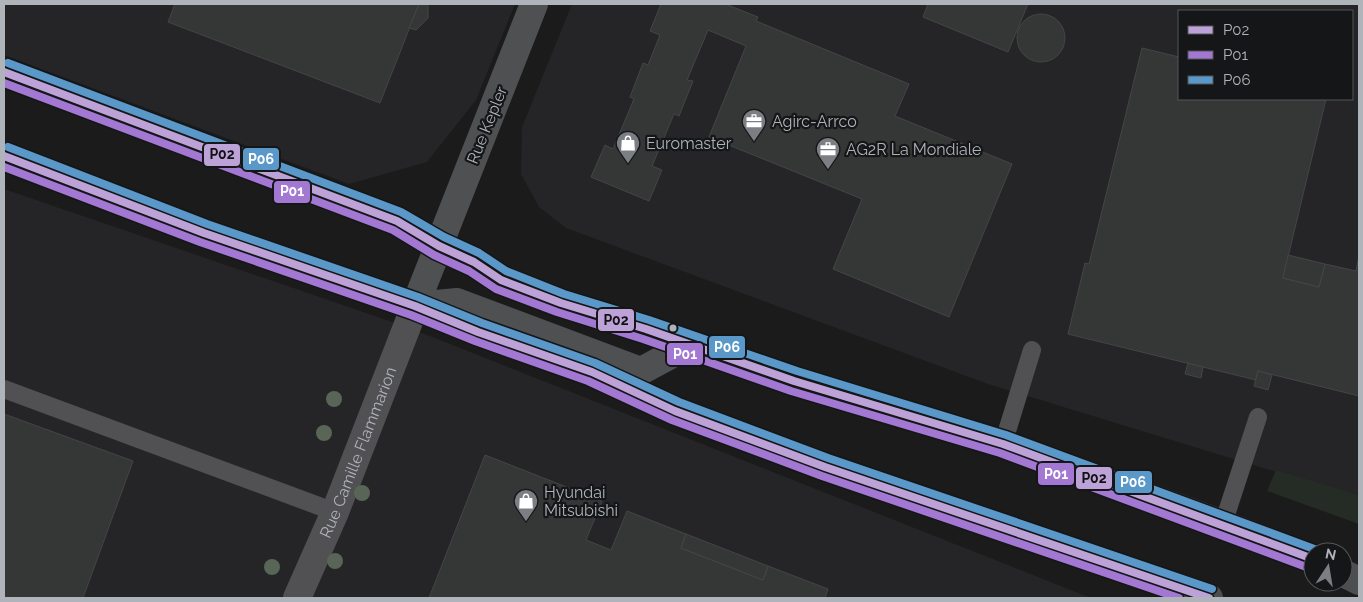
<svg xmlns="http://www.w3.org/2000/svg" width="1363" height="602" viewBox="0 0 1363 602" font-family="Raleway,sans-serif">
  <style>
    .built { fill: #252527; fill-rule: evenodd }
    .green { fill: #252b25 }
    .building { fill: #353636; stroke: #454547 }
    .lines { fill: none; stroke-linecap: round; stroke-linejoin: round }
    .service { stroke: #515154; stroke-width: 18 }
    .minor { stroke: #515154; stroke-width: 28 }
    .secondary { stroke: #4f5051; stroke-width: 28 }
    .primary { stroke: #4d4e50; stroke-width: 28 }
    .bus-1-casing { stroke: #151617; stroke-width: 11 }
    .bus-2-casing { stroke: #151617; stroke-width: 11 }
    .bus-3-casing { stroke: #151617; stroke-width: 11 }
    .bus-1 { stroke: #bda2d8; stroke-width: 8 }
    .bus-2 { stroke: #a378d2; stroke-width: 8 }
    .bus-3 { stroke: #5998c8; stroke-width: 8 }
    .tree { fill: #586557 }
    .bus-dot { fill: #afb3ba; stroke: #151617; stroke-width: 2 }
    .labels { text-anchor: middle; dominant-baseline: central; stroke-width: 4.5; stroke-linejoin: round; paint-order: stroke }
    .poi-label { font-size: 16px; fill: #afb3ba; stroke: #151617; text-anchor: start }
    .street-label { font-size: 16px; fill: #afb3ba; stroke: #151617 }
    .line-badge { stroke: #151617; stroke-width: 2 }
    .badge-label { font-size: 14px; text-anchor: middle; font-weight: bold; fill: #fff }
    .pale-badge-label { font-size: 14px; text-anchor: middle; font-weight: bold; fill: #111 }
  </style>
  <rect width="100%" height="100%" fill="#1b1b1b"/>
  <g class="built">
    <polygon points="4,4 515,4 476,100 427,162 349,184 4,55"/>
    <path d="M572,4H1359V495L1263,468L988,384L566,228L539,207L521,174L522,127ZM1179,11H1352V99H1179Z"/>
    <polygon points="4,189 407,327 1091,598 4,598"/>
  </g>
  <polygon class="green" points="1276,470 1359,495 1359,524 1267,491"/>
  <g class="building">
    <polygon points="175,4 419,4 380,103 168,22"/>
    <polygon points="419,4 428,4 428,18 416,30 409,28"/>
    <polygon points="661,4 725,4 758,17 756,21 909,84 895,116 1012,164 949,317 833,269 862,199 709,137 746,46 708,30 687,80 693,81 679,116 674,114 652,166 662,170 649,201 591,177 605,145 613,149 634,99 630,97 643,63 648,65 660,35 650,31"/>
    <polygon points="928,4 1028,4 1008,52 923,17"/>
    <circle cx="1041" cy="38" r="24"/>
    <polygon points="1142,48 1179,57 1179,99 1326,99 1283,278 1319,287 1325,264 1356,271 1359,256 1359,396 1258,371 1256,380 1068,334 1085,263 1089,264"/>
    <polygon points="1288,255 1325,264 1319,287 1283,278"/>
    <polygon points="1188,363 1203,367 1201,378 1185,374"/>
    <polygon points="1258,371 1272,375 1268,390 1254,386"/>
    <polygon points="4,414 133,461 83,598 4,598"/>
    <polygon points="485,455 602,501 586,540 611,550 627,511 686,534 681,548 763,580 768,566 828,589 825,598 429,598"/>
    <polygon points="686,534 768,566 763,580 681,548"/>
  </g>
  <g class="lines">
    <g class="service">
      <polyline points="4,389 335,512"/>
      <polyline points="1003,444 1032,350"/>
      <polyline points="1223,524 1258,417"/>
    </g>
    <path class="minor" id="s1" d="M297,598L335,512L415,306"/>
    <polyline class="secondary" points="534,4 415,306 457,302 641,371 689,345"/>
    <g class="primary">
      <polyline points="4,72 397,221 439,246 474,262 501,280 561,303 646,329 794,381 1003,444 1223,524 1313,559"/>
      <polyline points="4,156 204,233 415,306 478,332 592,372 675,411 825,467 1209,598"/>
      <polyline points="1343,573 1359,581"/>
    </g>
    <g class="bus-1-casing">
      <g id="bus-1">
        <polyline points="4,72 397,221 439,246 474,262 501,280 561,303 646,329 794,381 1003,444 1313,559"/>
        <polyline points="4,156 204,233 415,306 478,332 592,372 675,411 825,467 1209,598"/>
      </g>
    </g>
    <g class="bus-2-casing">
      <g id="bus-2">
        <polyline points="4,83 393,230 434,255 469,271 496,289 557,312 643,339 791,391 1000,453 1309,568"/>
        <polyline points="4,167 200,242 411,315 475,341 588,381 672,420 822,476 1179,598"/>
      </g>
    </g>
    <g class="bus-3-casing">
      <g id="bus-3">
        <polyline points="8,63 401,212 444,237 479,253 506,271 564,294 649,320 797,371 1006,435 1317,550"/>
        <polyline points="8,147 207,224 418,297 482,323 595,363 679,402 828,458 1212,589"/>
      </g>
    </g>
    <use href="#bus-1" class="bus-1"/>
    <use href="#bus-2" class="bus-2"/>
    <use href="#bus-3" class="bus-3"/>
  </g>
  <g class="tree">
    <circle cx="334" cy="399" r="8"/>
    <circle cx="324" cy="433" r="8"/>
    <circle cx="362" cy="493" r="8"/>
    <circle cx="335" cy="561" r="8"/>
    <circle cx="272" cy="567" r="8"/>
  </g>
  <defs>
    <g id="office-pin" transform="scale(1.25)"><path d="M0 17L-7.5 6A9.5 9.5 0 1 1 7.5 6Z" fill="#7b7e82" stroke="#151617"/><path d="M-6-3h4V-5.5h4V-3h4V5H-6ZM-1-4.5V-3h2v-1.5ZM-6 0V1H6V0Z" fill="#fff"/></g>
    <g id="shop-pin" transform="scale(1.25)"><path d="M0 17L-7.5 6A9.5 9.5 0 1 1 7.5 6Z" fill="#7b7e82" stroke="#151617"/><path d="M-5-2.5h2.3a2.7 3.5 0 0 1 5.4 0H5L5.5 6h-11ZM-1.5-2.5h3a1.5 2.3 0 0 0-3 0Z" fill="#fff"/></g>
  </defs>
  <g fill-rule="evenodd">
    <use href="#office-pin" x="754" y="121"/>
    <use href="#shop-pin" x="628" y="143"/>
    <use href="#office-pin" x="828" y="149"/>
    <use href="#shop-pin" x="526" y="501"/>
  </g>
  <circle class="bus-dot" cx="673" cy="328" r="4.5"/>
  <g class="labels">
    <g class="poi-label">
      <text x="772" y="121">Agirc-Arrco</text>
      <text x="646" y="143">Euromaster</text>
      <text x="846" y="149">AG2R La Mondiale</text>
      <text x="544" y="492">Hyundai<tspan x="544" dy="18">Mitsubishi</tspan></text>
    </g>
    <g class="street-label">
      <text transform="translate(487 125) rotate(-68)">Rue Kepler</text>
      <text stroke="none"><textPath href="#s1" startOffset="158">Rue Camille Flammarion</textPath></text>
    </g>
  </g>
  <g class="line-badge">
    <rect x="203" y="143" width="38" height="24" rx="5" fill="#bda2d8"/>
    <rect x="242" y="147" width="38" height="24" rx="5" fill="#5998c8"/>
    <rect x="273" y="180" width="38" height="24" rx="5" fill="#a378d2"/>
    <rect x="597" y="308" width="38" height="24" rx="5" fill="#bda2d8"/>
    <rect x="708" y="335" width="38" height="24" rx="5" fill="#5998c8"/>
    <rect x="666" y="342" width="38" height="24" rx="5" fill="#a378d2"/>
    <rect x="1037" y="462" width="38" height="24" rx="5" fill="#a378d2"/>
    <rect x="1075" y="466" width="38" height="24" rx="5" fill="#bda2d8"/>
    <rect x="1114" y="470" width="39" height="24" rx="5" fill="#5998c8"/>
  </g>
  <g class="badge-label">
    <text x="261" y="164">P06</text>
    <text x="292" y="196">P01</text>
    <text x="727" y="352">P06</text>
    <text x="685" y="359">P01</text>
    <text x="1056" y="479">P01</text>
    <text x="1133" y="487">P06</text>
  </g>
  <g class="pale-badge-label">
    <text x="222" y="159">P02</text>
    <text x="616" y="325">P02</text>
    <text x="1094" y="483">P02</text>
  </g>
  <rect width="1363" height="602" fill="none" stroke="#afb3ba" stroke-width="10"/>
  <rect x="1178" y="10" width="175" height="90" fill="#151617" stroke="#535558"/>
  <rect x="1188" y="26" width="25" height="8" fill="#bda2d8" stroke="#535558"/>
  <text x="1223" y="35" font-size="15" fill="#afb3ba">P02</text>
  <rect x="1188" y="51" width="25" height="8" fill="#a378d2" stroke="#535558"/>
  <text x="1223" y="60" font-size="15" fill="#afb3ba">P01</text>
  <rect x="1188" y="76" width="25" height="8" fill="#5998c8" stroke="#535558"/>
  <text x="1223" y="85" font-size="15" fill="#afb3ba">P06</text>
  <g transform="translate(1328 567) rotate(12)"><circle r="24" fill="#151617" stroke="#535558"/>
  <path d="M0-4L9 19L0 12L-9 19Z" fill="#7b7e82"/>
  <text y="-8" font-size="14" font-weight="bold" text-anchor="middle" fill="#afb3ba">N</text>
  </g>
</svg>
